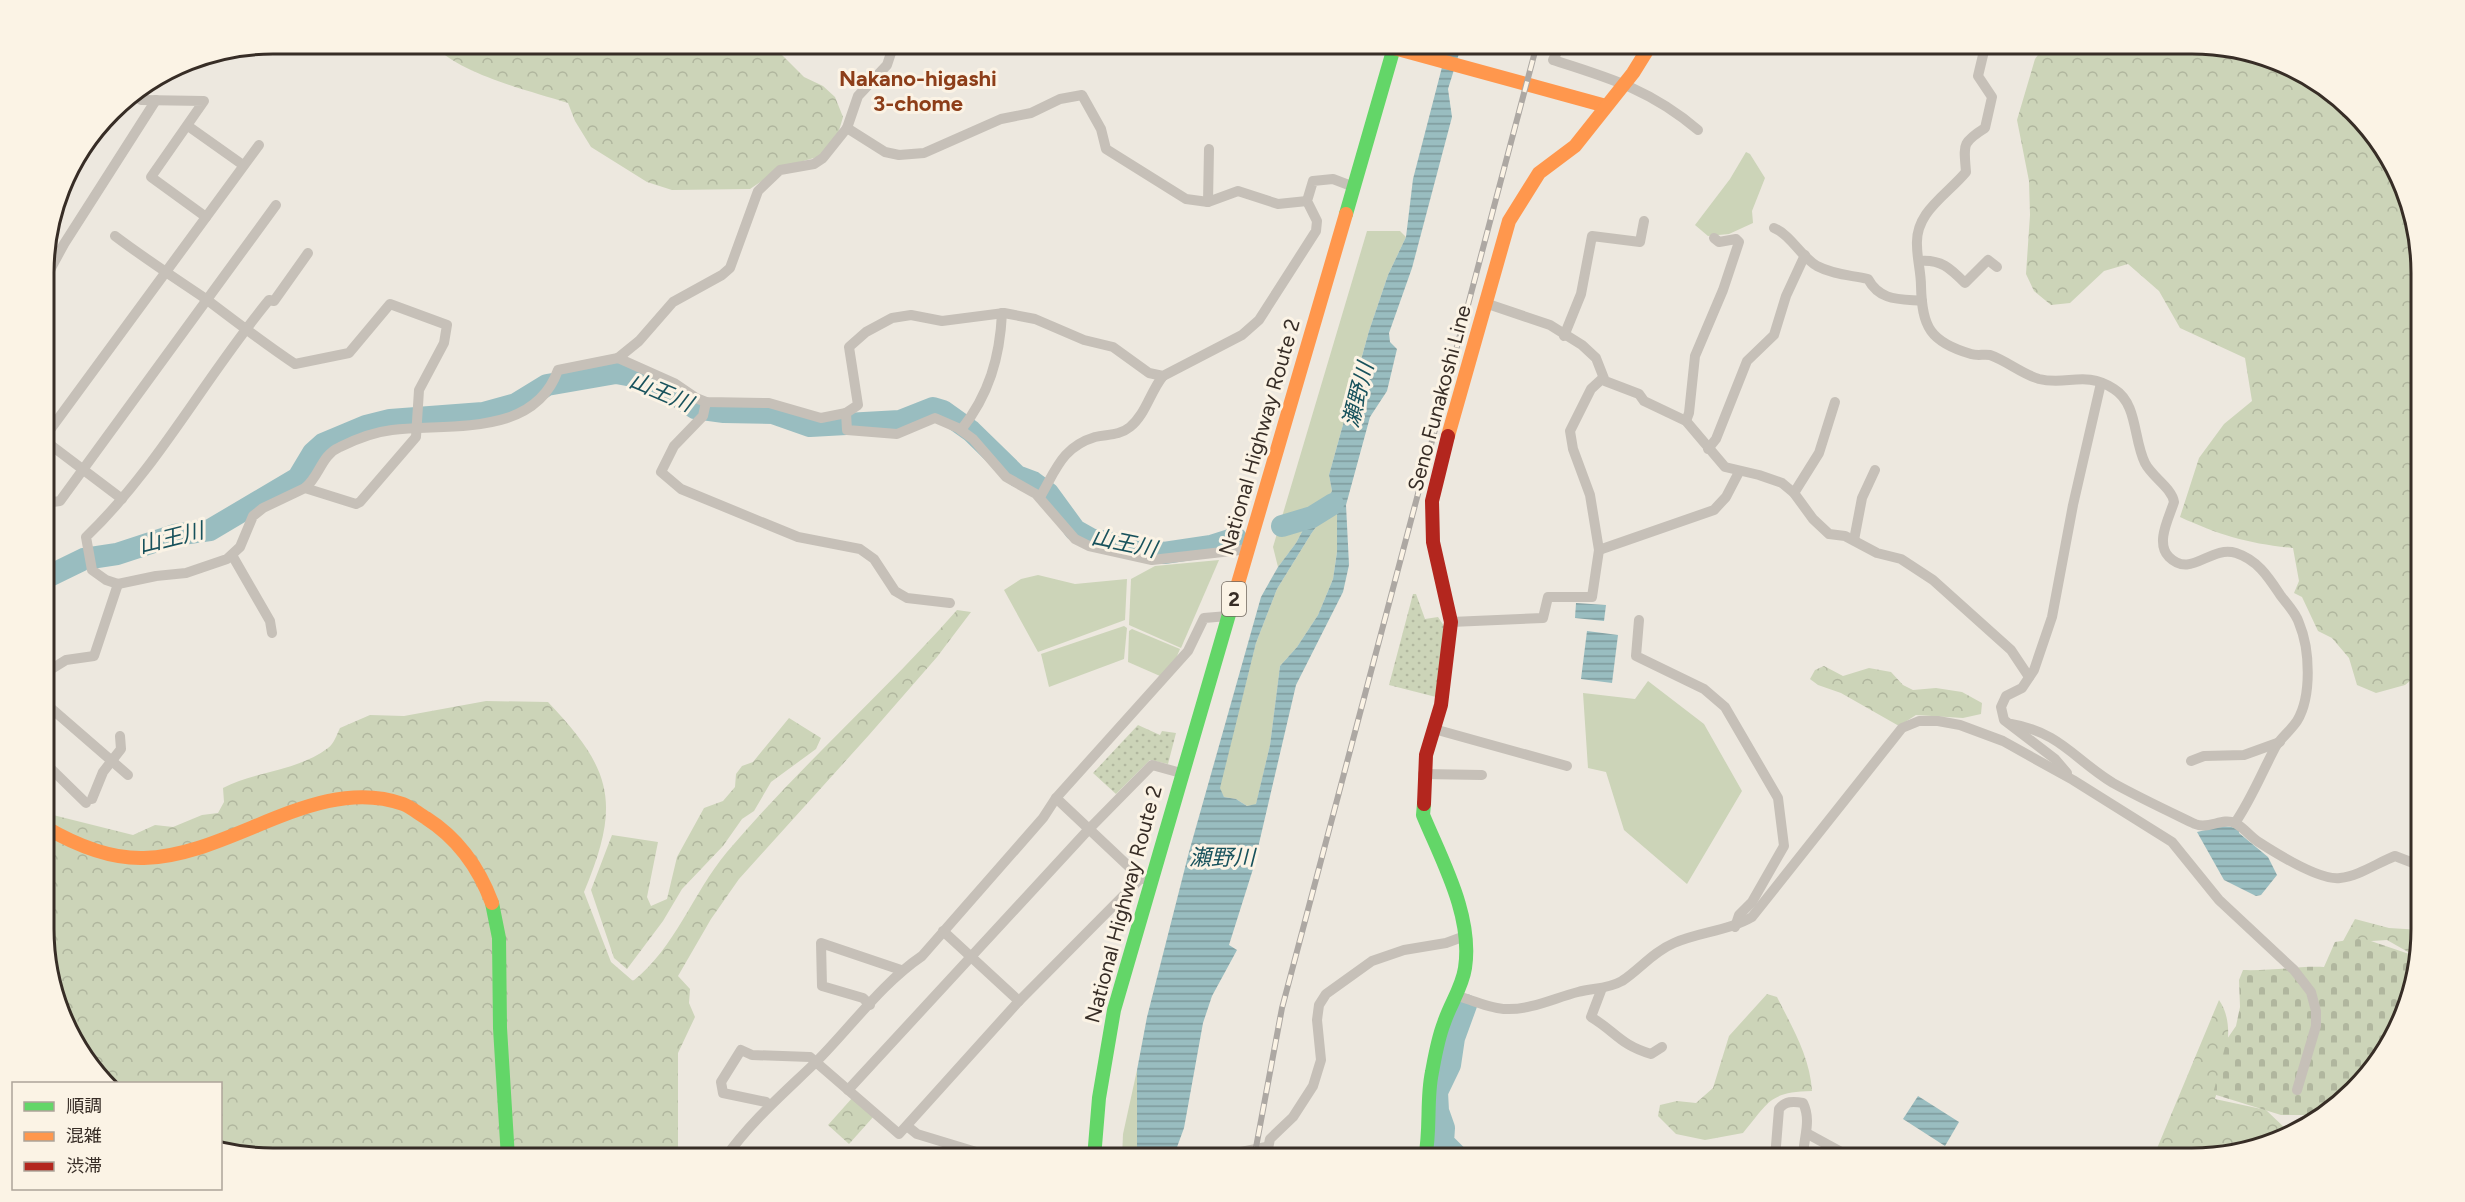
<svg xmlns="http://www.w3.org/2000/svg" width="2465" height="1202" viewBox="0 0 2465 1202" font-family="Figtree,'Noto Sans JP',sans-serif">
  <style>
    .grass { fill: #ccd4b8 }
    .forest { fill: url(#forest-crowns) }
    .cemetery { fill: url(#cemetery-stones) }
    .park { fill: url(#park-dots) }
    .water { fill: url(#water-rules); fill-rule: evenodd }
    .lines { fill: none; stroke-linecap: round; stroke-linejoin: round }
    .river { stroke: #99bdc0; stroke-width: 22 }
    .street { stroke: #c6c0b8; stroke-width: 10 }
    .fast { stroke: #63d668; stroke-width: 14 }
    .slow { stroke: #ff974d; stroke-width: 14 }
    .jam { stroke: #b3261e; stroke-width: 14 }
    .rail-casing { stroke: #ada8a3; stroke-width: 6 }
    .rail { stroke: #fbf3e5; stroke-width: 4; stroke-dasharray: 11; stroke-linecap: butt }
    .labels { text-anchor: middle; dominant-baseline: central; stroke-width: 6; stroke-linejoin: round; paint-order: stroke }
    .shield { fill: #fbf3e5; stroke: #72685f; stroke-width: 1.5 }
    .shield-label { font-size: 20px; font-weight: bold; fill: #372d26 }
    .street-label { font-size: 21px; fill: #372d26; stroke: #fbf3e5 }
    .neighbourhood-label { font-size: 22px; font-weight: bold; fill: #8d3e19; stroke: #fbf3e5 }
    .water-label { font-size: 22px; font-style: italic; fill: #18525c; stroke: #fbf3e5 }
    .rim { fill: none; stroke: #372d26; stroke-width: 3 }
  </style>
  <defs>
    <pattern id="forest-crowns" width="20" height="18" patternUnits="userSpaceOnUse" patternTransform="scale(1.5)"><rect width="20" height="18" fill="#ccd4b8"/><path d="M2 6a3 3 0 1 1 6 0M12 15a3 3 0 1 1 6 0" fill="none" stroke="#b0b69e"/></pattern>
    <pattern id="cemetery-stones" width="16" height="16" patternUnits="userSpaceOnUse" patternTransform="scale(1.5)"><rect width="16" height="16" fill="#ccd4b8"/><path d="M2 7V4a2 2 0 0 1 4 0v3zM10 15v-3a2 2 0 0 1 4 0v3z" fill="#b0b69e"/></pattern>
    <pattern id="park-dots" width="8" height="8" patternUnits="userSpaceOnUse" patternTransform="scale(1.5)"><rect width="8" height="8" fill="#ccd4b8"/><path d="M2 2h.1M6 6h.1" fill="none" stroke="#b0b69e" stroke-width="1.8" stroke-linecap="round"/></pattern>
    <pattern id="water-rules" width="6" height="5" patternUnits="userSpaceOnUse" patternTransform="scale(1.5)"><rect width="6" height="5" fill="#99bdc0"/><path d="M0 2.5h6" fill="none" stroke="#7e9a9c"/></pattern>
  </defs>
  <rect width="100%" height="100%" fill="#ede8df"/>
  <g class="grass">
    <polygon points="1746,152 1750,154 1765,178 1752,211 1753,223 1729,234 1708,236 1695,225 1730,179"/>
    <polygon points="1367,231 1400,231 1406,237 1388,275 1369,331 1329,475 1332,491 1325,502 1312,513 1296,543 1278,567 1273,547"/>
    <polygon points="1337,505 1337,552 1333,579 1318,615 1297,647 1280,666 1270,745 1256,805 1247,806 1236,799 1224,797 1219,788 1256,643 1277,589 1311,534 1328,510"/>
    <polygon points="1219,560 1181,648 1129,625 1131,579 1155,566"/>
    <polygon points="1038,575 1075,584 1127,579 1125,620 1038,652 1004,590 1021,579"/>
    <polygon points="1124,626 1127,628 1124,659 1049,687 1041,654"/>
    <polygon points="1132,629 1180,649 1175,661 1160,676 1128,662 1129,631"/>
    <polygon points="1648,681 1704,724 1742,791 1687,884 1624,830 1606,772 1588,768 1583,693 1635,699"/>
    <polygon points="1137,1070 1137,1158 1122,1158 1123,1134"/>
  </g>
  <g class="forest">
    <path d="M432,44H771L804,77L823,86L835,97L843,117L835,144L821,156L782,167L750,189L672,190L647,182L591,147L575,121L568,103C527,90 462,75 432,44Z"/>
    <path d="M2046,44H2192L2293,67L2343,100L2383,145L2420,243L2421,672L2405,685L2376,693L2357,685L2349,658L2332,638L2318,631L2302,597L2294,593L2299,581L2293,548C2250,544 2219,535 2180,517L2199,458L2224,424L2252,401L2245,358L2180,328L2159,291L2128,264L2104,271L2070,303L2051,305L2034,291L2026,274L2030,215L2029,181L2017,120L2035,59Z"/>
    <path d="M957,610L971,612L937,657L869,735L739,879L711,919L678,976L690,989L689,1003L695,1017L678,1053V1158H273L221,1146L220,1084L109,1083L91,1069L61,1017L46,959L45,813L133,835L155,825L173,827L202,815L218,813L224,802L223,788C256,771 298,771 328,748C334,744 337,734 340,728L370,715L404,716L486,701L548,702C613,770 621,804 584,892L611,962L633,981C676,947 692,894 727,852C799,767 883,694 957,610Z"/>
    <polygon points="1824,666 1843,676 1869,668 1891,672 1903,685 1913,690 1936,688 1962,692 1982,703 1981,714 1963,718 1916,715 1899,726 1841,693 1818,685 1810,679 1815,670"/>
    <polygon points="789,718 821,738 816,749 771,782 754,811 742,819 723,846 682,889 663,921 627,969 614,958 591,890 612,835 658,842 647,897 651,906 667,899 677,857 704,808 723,801 735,787 736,774 742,766 753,762"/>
    <polygon points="2355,919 2389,928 2421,930 2415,956 2387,940 2342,943"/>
    <path d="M1767,994L1777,997C1792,1027 1810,1057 1812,1091C1769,1092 1769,1102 1743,1133L1705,1140L1676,1134L1658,1116L1660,1105L1677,1101L1696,1103L1713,1088L1729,1036Z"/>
    <path d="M2219,1000C2238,1027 2223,1069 2215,1099L2266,1110L2288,1131L2301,1129L2266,1146L2207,1158H2153Z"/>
    <polygon points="853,1097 874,1116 849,1144 828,1125"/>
  </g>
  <path class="cemetery" d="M2362,938L2415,956L2398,1030L2365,1080L2334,1108L2313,1115H2281L2213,1094L2227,1039L2236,1026L2240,1007L2239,980L2243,970C2270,971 2296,966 2324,967L2335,942Z"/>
  <g class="park">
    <polygon points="1413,594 1416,594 1425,619 1438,617 1444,626 1436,697 1389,685"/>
    <polygon points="1138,725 1160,735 1162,731 1176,733 1168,764 1150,760 1116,794 1093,773"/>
  </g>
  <g class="water">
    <path d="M1448,44H1462L1448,89L1452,117L1412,268L1389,333L1390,342L1397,349L1387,391L1370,417L1346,505L1349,565L1343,592L1296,685L1253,869L1229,945L1237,950L1212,996L1203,1023L1184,1128L1173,1158H1137V1070L1147,1017L1189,852L1261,597L1278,567L1296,543L1312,513L1325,502L1332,491L1329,475L1369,331L1388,275L1406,237L1413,179ZM1337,506V552L1333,579L1318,615L1297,647L1280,666L1270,745L1256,804L1247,806L1236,799L1224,797L1220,788L1256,643L1277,589L1311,534L1328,510Z"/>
    <polygon points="1576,603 1606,605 1604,621 1575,618"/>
    <polygon points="1587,631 1618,635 1612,683 1581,679"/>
    <polygon points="2223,826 2239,828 2239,833 2268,857 2277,875 2261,895 2256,896 2224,880 2197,832"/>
    <polygon points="1918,1096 1959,1122 1945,1146 1903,1119"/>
  </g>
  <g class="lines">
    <g class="river">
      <polyline points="1282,526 1312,517 1333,504"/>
      <polyline points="45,578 84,559 117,554 175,535 210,530 298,478 313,453 323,444 366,426 390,420 483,413 516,404 547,385 616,373 638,377 671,392 695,408 724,412 773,413 810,426 900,421 933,408 943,411 971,431 1017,476 1033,482 1048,493 1075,530 1091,539 1164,553 1211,546 1236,538"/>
      <polyline points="1459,1158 1443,1142 1444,1128 1438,1111 1437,1092 1450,1065 1454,1038 1466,1005"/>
    </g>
    <g class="street">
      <path d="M1561,44L1553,60C1610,78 1651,90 1698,130"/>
      <path d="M1977,44L1984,51L1978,76L1992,97L1985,128C1961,143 1964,145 1966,172C1947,195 1915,212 1917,245C1917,259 1921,272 1921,286C1922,327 1930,342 1971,354C1977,356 1984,354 1990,355C2007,361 2022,374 2039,379C2067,386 2085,370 2114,389C2138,404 2133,439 2145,463C2152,477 2172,488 2174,502C2169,518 2155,543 2169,557C2191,579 2210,545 2236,553C2258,560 2269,578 2281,596C2287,604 2296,613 2299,623C2310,649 2312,696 2297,721C2291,730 2282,737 2276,746C2262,772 2252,798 2235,823"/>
      <polyline points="141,100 204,101 151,177 206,217"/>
      <polyline points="188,126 243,165"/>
      <polyline points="847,128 885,152 899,155 924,153 1001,119 1031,113 1060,99 1082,95 1101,129 1106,149 1186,199 1208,202 1238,191 1278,204 1307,201"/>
      <polyline points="1208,202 1209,149"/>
      <path d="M1774,228C1792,236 1800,256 1817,266C1834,275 1851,275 1868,279C1880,301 1899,299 1922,301"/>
      <path d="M115,236C144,258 175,278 206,299C235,321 265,344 295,364L349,353L390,304L447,325L444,343L419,390L416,437L360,502L356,504L305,488L263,508L253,516L240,547L227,559L186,573L156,576L118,584L106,580L92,570L86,537C158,468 205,377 269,300L274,301L308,253"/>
      <path d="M1919,261C1941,259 1950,268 1965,283L1988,260L1997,267"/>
      <polyline points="44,281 64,244 156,100"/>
      <polyline points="1485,303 1550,325 1582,345 1596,358 1605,381 1639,394 1644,401 1686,421 1725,467 1759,475 1782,483 1794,493 1813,519 1829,534 1845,536 1877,553 1901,559 1933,580 2011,650 2029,677"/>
      <polyline points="1564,336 1581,294 1592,236 1640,242 1644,221"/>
      <polyline points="618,358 639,341 673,302 722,275 730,268 758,191 780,170 814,164 823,158 847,128 858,96 887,65 894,44"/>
      <polyline points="706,402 703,416 674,446 661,472 681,489 798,537 860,549 874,559 895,591 907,598 950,603"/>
      <polyline points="1686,421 1689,413 1695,356 1723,290 1739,242 1736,239 1719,242 1714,238"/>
      <path d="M961,430C989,395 1000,357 1002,313"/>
      <polyline points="44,438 259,145"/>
      <polyline points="44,440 122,499"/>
      <polyline points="1708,449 1716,439 1747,361 1774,335 1786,296 1805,255"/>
      <path d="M305,488C320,476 321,455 340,447C356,439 375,432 392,430C449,423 534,438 558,370L618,358L674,383L696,398L706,402L769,403L821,418L846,413"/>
      <polyline points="1794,493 1819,453 1835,402"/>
      <path d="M1040,497C1056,470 1062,447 1095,437C1107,434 1119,436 1130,427C1146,414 1150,392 1163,376"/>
      <polyline points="45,503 60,501 276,205"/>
      <polyline points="1854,540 1862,498 1875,470"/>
      <polyline points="1249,549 1152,560 1089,546 1075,539 1036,494 1006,477 973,439 958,428 935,418 897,434 847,430 846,413 858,405 849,347 866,332 892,318 911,315 942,321 1004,313 1035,319 1084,340 1113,347 1149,373 1163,376 1242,335 1259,320 1316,231 1317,221 1307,201 1313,181 1333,179 1354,187"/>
      <polyline points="1599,550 1714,510 1726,497 1739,472"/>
      <polyline points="232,555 270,621 272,633"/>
      <polyline points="1639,620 1636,656 1704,689 1725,707 1778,798 1784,846 1752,902 1739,915 1735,927"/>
      <polyline points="1451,622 1543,618 1548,597 1592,597 1599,550 1590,495 1573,449 1570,431 1591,389 1603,378"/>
      <polyline points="45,673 66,660 94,656 118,584"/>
      <polyline points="45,703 128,775"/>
      <path d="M2011,724C2060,732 2075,760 2113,783C2140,798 2168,811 2195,824C2209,830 2222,817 2235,823C2243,827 2250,836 2257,841C2274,852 2319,881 2340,878C2359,876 2377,863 2395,856L2421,866"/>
      <polyline points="1434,729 1567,766"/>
      <polyline points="2191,761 2204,756 2244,755 2280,742"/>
      <polyline points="45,763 86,803"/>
      <polyline points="2067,773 2055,759 2004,720 2001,707 2006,696 2022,688 2034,670 2052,617 2073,505 2101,383"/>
      <polyline points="1423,774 1482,775"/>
      <polyline points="1056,798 1141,878 1147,880"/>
      <polyline points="92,799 103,772 121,749 120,736"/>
      <polyline points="943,931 1019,1001"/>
      <path d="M1602,988L1591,1017C1616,1032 1620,1045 1651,1054L1662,1047"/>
      <path d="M1457,996C1473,1000 1491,1009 1506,1009C1531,1010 1554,998 1578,992C1593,988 1608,989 1622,981C1640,969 1653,952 1674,943C1699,932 1728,931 1752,917L1902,728L1919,721H1938L1960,725L2003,741L2073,780L2172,842L2219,900L2294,970L2311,992L2316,1011V1026L2297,1090"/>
      <polyline points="870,1005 863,998 822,986 821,943 901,970"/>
      <polyline points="848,1090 1089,829 1152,765 1181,773"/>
      <polyline points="769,1105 766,1102 723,1093 721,1082 741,1050 752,1055 810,1057 899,1134 1019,1001 1141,878"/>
      <polyline points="907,1126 917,1134 996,1158"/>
      <polyline points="1808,1134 1852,1158"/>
      <path d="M725,1158C751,1121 784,1093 816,1062C851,1027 881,984 922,956L1043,818L1056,798L1188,651L1204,618L1228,616"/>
      <polyline points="1235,1158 1241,1152 1266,1147"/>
      <polyline points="1266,1158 1270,1139 1293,1117 1313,1086 1321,1060 1317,1020 1319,1005 1326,994 1372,961 1404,950 1446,943 1465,936"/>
      <path d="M1775,1158L1779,1109C1785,1101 1793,1101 1803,1103C1812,1121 1803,1139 1803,1158"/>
    </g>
    <g class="fast">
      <polyline points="1346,214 1395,44"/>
      <path d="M1424,804L1423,815C1442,861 1473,916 1465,968C1462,988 1450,1004 1444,1023C1438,1038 1435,1056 1432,1072C1426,1100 1431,1129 1425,1158"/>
      <polyline points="492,903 499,938 500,1028 508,1158"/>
      <polyline points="1094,1158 1099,1098 1114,1010 1232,604"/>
    </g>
    <g class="slow">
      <polyline points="1394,48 1606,106"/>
      <polyline points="1448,436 1509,221 1539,173 1575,146 1633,73 1651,44"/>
      <polyline points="1232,604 1346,214"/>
      <path d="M45,827C74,844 110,859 144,858C231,856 317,773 403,804C411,807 419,814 426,818C459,839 479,868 492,903"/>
    </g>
    <polyline class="jam" points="1424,804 1426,755 1441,705 1451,622 1433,542 1432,501 1448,436"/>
    <g class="rail-casing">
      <polyline id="rail" points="1254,1158 1282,1008 1537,44"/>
    </g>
    <use href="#rail" class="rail"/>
  </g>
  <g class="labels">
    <rect class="shield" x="1222" y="582" width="24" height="34" rx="4.5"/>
    <g class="shield-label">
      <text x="1234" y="599">2</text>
    </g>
    <g class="street-label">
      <text transform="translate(1439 398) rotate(-75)">Seno Funakoshi Line</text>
      <text transform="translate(1259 437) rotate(-74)">National Highway Route 2</text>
      <text transform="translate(1123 904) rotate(-75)">National Highway Route 2</text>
    </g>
    <g class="neighbourhood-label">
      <text x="918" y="78">Nakano-higashi<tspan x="918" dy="25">3-chome</tspan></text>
    </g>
    <g class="water-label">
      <text transform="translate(661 392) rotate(23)">山王川</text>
      <text transform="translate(1358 395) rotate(-76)">瀬野川</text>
      <text transform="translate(171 538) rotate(-14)">山王川</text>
      <text transform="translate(1124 543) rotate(12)">山王川</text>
      <text x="1222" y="857">瀬野川</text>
    </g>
  </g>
  <path d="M0 0H2465V1202H0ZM273 54H2192A219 219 0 0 1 2411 273V929A219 219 0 0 1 2192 1148H273A219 219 0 0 1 54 929V273A219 219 0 0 1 273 54Z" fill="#fbf3e5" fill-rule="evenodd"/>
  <path class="rim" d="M273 54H2192A219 219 0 0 1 2411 273V929A219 219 0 0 1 2192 1148H273A219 219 0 0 1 54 929V273A219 219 0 0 1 273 54Z"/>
  <rect x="12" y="1082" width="210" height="108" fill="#fbf3e5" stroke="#ada499" stroke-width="1.5"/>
  <rect x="24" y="1102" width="30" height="9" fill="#63d668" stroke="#ada499" stroke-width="1.5"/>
  <text x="66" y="1112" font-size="18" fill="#372d26">順調</text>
  <rect x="24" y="1132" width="30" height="9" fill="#ff974d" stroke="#ada499" stroke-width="1.5"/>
  <text x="66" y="1142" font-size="18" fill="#372d26">混雑</text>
  <rect x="24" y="1162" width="30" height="9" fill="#b3261e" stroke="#ada499" stroke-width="1.5"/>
  <text x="66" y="1172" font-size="18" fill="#372d26">渋滞</text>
</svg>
